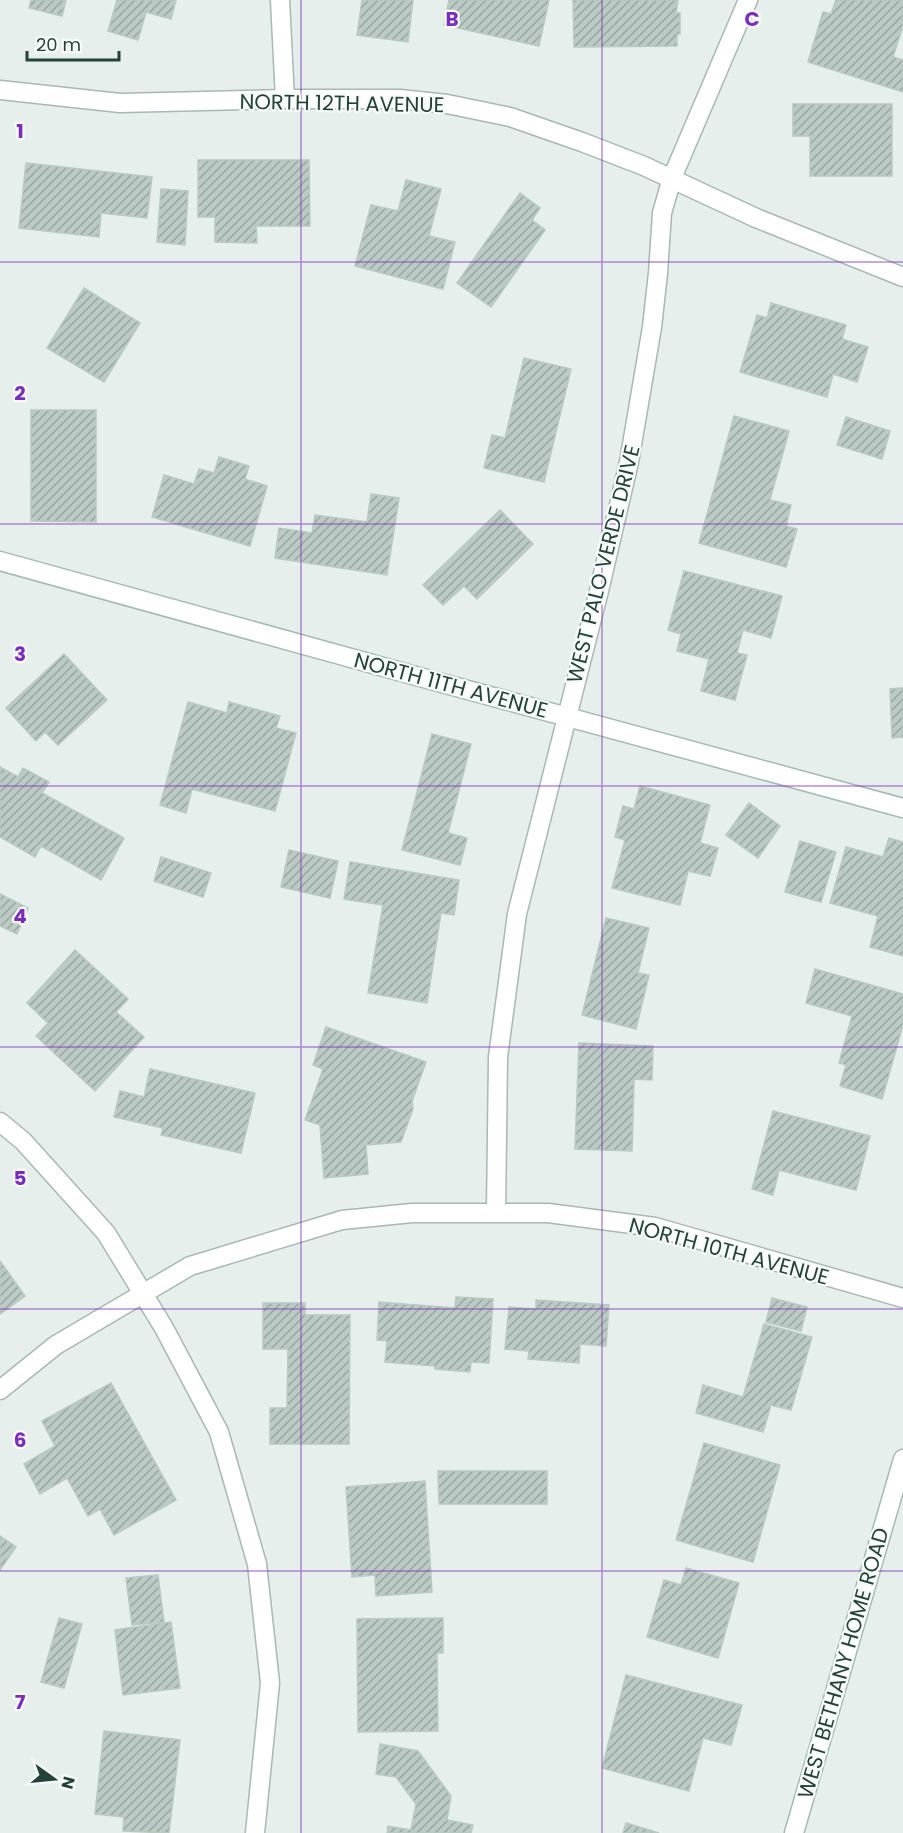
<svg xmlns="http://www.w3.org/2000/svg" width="903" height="1833" viewBox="0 0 903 1833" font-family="Poppins,sans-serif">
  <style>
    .building { fill: url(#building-hatch); stroke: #b8c9c2; stroke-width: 1.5 }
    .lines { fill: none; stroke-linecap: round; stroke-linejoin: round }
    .street-casing { stroke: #a8b8b2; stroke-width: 21 }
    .secondary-casing { stroke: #a4bbb3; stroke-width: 21 }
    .street { stroke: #fff; stroke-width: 18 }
    .secondary { stroke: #fff; stroke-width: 18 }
    .grid { fill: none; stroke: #7b2cbf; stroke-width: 1.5; stroke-opacity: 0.55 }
    .labels { text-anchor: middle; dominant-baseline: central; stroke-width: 4.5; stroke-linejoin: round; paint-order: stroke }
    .street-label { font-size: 21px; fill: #24423a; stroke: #f7fbf9 }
    .grid-label { font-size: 20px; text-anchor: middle; font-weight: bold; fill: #7b2cbf; stroke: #f7fbf9; stroke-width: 4.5; stroke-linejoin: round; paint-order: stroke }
  </style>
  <defs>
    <pattern id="building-hatch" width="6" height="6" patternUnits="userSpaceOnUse" patternTransform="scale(1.5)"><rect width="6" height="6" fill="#bbcac4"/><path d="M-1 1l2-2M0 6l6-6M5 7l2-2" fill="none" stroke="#98a6a0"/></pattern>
  </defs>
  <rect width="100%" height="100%" fill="#e6efeb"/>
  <g class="building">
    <polygon points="31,0 66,0 62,16 29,8"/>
    <polygon points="117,0 176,0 171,19 146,12 138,40 108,31"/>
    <polygon points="362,0 413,0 408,42 357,35"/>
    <polygon points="449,0 549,0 539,46 444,25"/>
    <polygon points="573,0 678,0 676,13 680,13 680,34 677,34 677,46 574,47"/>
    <polygon points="836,0 903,0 903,26 893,57 903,60 903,92 808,62 823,12 831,14"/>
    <polygon points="793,104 892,104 892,176 810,176 810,136 793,136"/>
    <polygon points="198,160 309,160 310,226 256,226 257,243 215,242 215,217 198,217"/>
    <polygon points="26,163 152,177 147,218 101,213 99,237 19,228"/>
    <polygon points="406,180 441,189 429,236 455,242 443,289 355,266 371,205 398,211"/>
    <polygon points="161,189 188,191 185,245 157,242"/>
    <polygon points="520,193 540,208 532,220 545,230 491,307 457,283"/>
    <polygon points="84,288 140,323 104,382 47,348"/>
    <polygon points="771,303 846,325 842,339 868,347 857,382 833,374 827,397 740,372 757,315 767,318"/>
    <polygon points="524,358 571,369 544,482 484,468 492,435 505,438"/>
    <polygon points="31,410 96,410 96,522 31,521"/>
    <polygon points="734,416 789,431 770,500 791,505 786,526 797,529 786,567 699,543"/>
    <polygon points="846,417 890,431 882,459 837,445"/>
    <polygon points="219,457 249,466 245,479 267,486 250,546 152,517 164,475 194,484 199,469 214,473"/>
    <polygon points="371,494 399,498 387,575 275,558 279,528 312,533 315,515 367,522"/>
    <polygon points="500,510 533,544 477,599 464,586 443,605 423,585"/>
    <polygon points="684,571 782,596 771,638 743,630 737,653 747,655 735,700 701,691 709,659 677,651 681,634 668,630"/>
    <polygon points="64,654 107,700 58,745 45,732 36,741 6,708"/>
    <polygon points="903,688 903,737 892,738 890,689"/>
    <polygon points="188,702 227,713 229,702 280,716 276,728 296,733 275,811 192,789 186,813 160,805"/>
    <polygon points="432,734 471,744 448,833 467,838 460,865 402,850"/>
    <polygon points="0,767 18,777 23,768 49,782 42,793 124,838 101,880 41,846 35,857 0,837"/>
    <polygon points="640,786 710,805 700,843 718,848 710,876 688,871 680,905 612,888 625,840 615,837 623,806 634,809"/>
    <polygon points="749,803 780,826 758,858 726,835"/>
    <polygon points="889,838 903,842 903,956 870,947 878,916 830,903 846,847 883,857"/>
    <polygon points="800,841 836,852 821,902 785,892"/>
    <polygon points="289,850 338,861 330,898 281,887"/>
    <polygon points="161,857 211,873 203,897 154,881"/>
    <polygon points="350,862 459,880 454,915 441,913 427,1003 368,993 383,905 344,899"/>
    <polygon points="0,894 28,908 17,934 0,926"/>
    <polygon points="606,918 649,928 638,973 649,975 636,1029 582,1015"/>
    <polygon points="75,950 128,999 116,1012 144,1037 95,1091 36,1036 48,1023 27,1003"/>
    <polygon points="815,969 903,994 903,1025 882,1099 840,1086 846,1065 839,1063 852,1016 806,1003"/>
    <polygon points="326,1027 426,1062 412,1101 413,1109 401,1142 366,1145 368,1174 324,1178 320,1125 305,1120 323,1069 313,1065"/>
    <polygon points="579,1043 653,1046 652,1080 634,1079 632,1151 575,1149"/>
    <polygon points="150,1069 255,1093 241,1153 161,1135 163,1128 114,1117 120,1091 144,1097"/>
    <polygon points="773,1111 870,1136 856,1190 779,1170 773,1195 752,1189"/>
    <polygon points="0,1261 25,1296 0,1314"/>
    <polygon points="456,1297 493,1299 489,1363 471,1362 470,1372 435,1369 435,1366 385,1362 387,1341 377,1340 379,1302 455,1308"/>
    <polygon points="772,1298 807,1307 801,1331 766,1322"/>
    <polygon points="536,1300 609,1305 606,1346 580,1344 579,1363 528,1359 529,1351 505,1349 509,1307 536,1309"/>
    <polygon points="263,1303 305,1303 305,1315 350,1315 349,1444 270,1444 270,1408 287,1408 288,1349 263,1349"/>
    <polygon points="764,1324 812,1337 791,1410 771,1405 763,1432 696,1413 703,1385 743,1397"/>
    <polygon points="111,1383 176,1500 114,1535 100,1509 88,1516 67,1478 40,1494 24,1464 55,1446 42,1421"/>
    <polygon points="704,1443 780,1465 753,1562 676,1540"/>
    <polygon points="438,1471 547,1471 547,1504 439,1504"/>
    <polygon points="425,1481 432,1592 376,1596 375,1575 352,1577 346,1487"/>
    <polygon points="0,1536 16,1547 0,1570"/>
    <polygon points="686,1568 739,1583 718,1658 647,1637 664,1580 681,1585"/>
    <polygon points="158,1575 164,1622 132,1625 126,1578"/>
    <polygon points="59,1618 82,1624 64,1688 41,1682"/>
    <polygon points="443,1618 443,1653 437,1653 438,1731 358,1732 357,1619"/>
    <polygon points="171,1622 180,1688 123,1695 115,1630"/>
    <polygon points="626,1675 742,1705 731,1745 703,1738 689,1791 602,1768"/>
    <polygon points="104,1731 180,1740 169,1833 123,1831 124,1817 95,1814"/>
    <polygon points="380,1744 418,1751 451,1796 447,1820 473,1825 471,1833 387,1833 388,1826 411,1830 416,1804 396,1777 376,1774"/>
    <polygon points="626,1823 659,1833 623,1833"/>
  </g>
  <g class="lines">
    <g class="street-casing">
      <g id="street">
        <polyline points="280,0 285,99"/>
        <polyline points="0,90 120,103 285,99 400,99 447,104 510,117 582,142 644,166 756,218 903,277"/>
        <polyline points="0,1122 23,1141 106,1233 164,1328 219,1432 257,1564 270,1683 255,1833"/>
        <polyline points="496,1212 498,1057 517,914 599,591 629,462 652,327 658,273 662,213 672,178 748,0"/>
        <polyline points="0,1390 56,1345 190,1266 342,1220 412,1213 548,1213 655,1227 903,1298"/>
      </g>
    </g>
    <g class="secondary-casing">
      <g id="secondary">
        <polyline points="0,561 416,676 903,808"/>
        <polyline points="794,1833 903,1459"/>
      </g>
    </g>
    <use href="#street" class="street"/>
    <use href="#secondary" class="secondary"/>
  </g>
  <path class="grid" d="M301,0V1833M602,0V1833M0,262H903M0,524H903M0,786H903M0,1047H903M0,1309H903M0,1571H903"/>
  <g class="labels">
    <g class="street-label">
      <text transform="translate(342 103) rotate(1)">NORTH 12TH AVENUE</text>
      <text transform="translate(603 564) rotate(-76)">WEST PALO VERDE DRIVE</text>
      <text transform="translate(451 685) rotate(15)">NORTH 11TH AVENUE</text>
      <text transform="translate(729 1251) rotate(15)">NORTH 10TH AVENUE</text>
      <text transform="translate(843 1663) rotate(-74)">WEST BETHANY HOME ROAD</text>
    </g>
  </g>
  <g class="grid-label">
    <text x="452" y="26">B</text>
    <text x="752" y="26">C</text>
    <text x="20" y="138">1</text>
    <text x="20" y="400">2</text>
    <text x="20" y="661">3</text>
    <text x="20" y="923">4</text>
    <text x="20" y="1185">5</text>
    <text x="20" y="1447">6</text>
    <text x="20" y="1709">7</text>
  </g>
  <g transform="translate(54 1779) rotate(105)" stroke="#f7fbf9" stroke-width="4.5" paint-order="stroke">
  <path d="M0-4.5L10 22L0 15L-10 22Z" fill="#24423a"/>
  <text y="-9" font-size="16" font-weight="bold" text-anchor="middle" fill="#24423a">N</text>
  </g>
  <path d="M27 51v9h92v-9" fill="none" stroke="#24423a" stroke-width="3"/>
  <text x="36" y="51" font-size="18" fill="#24423a" stroke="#f7fbf9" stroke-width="4.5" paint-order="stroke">20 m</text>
</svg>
